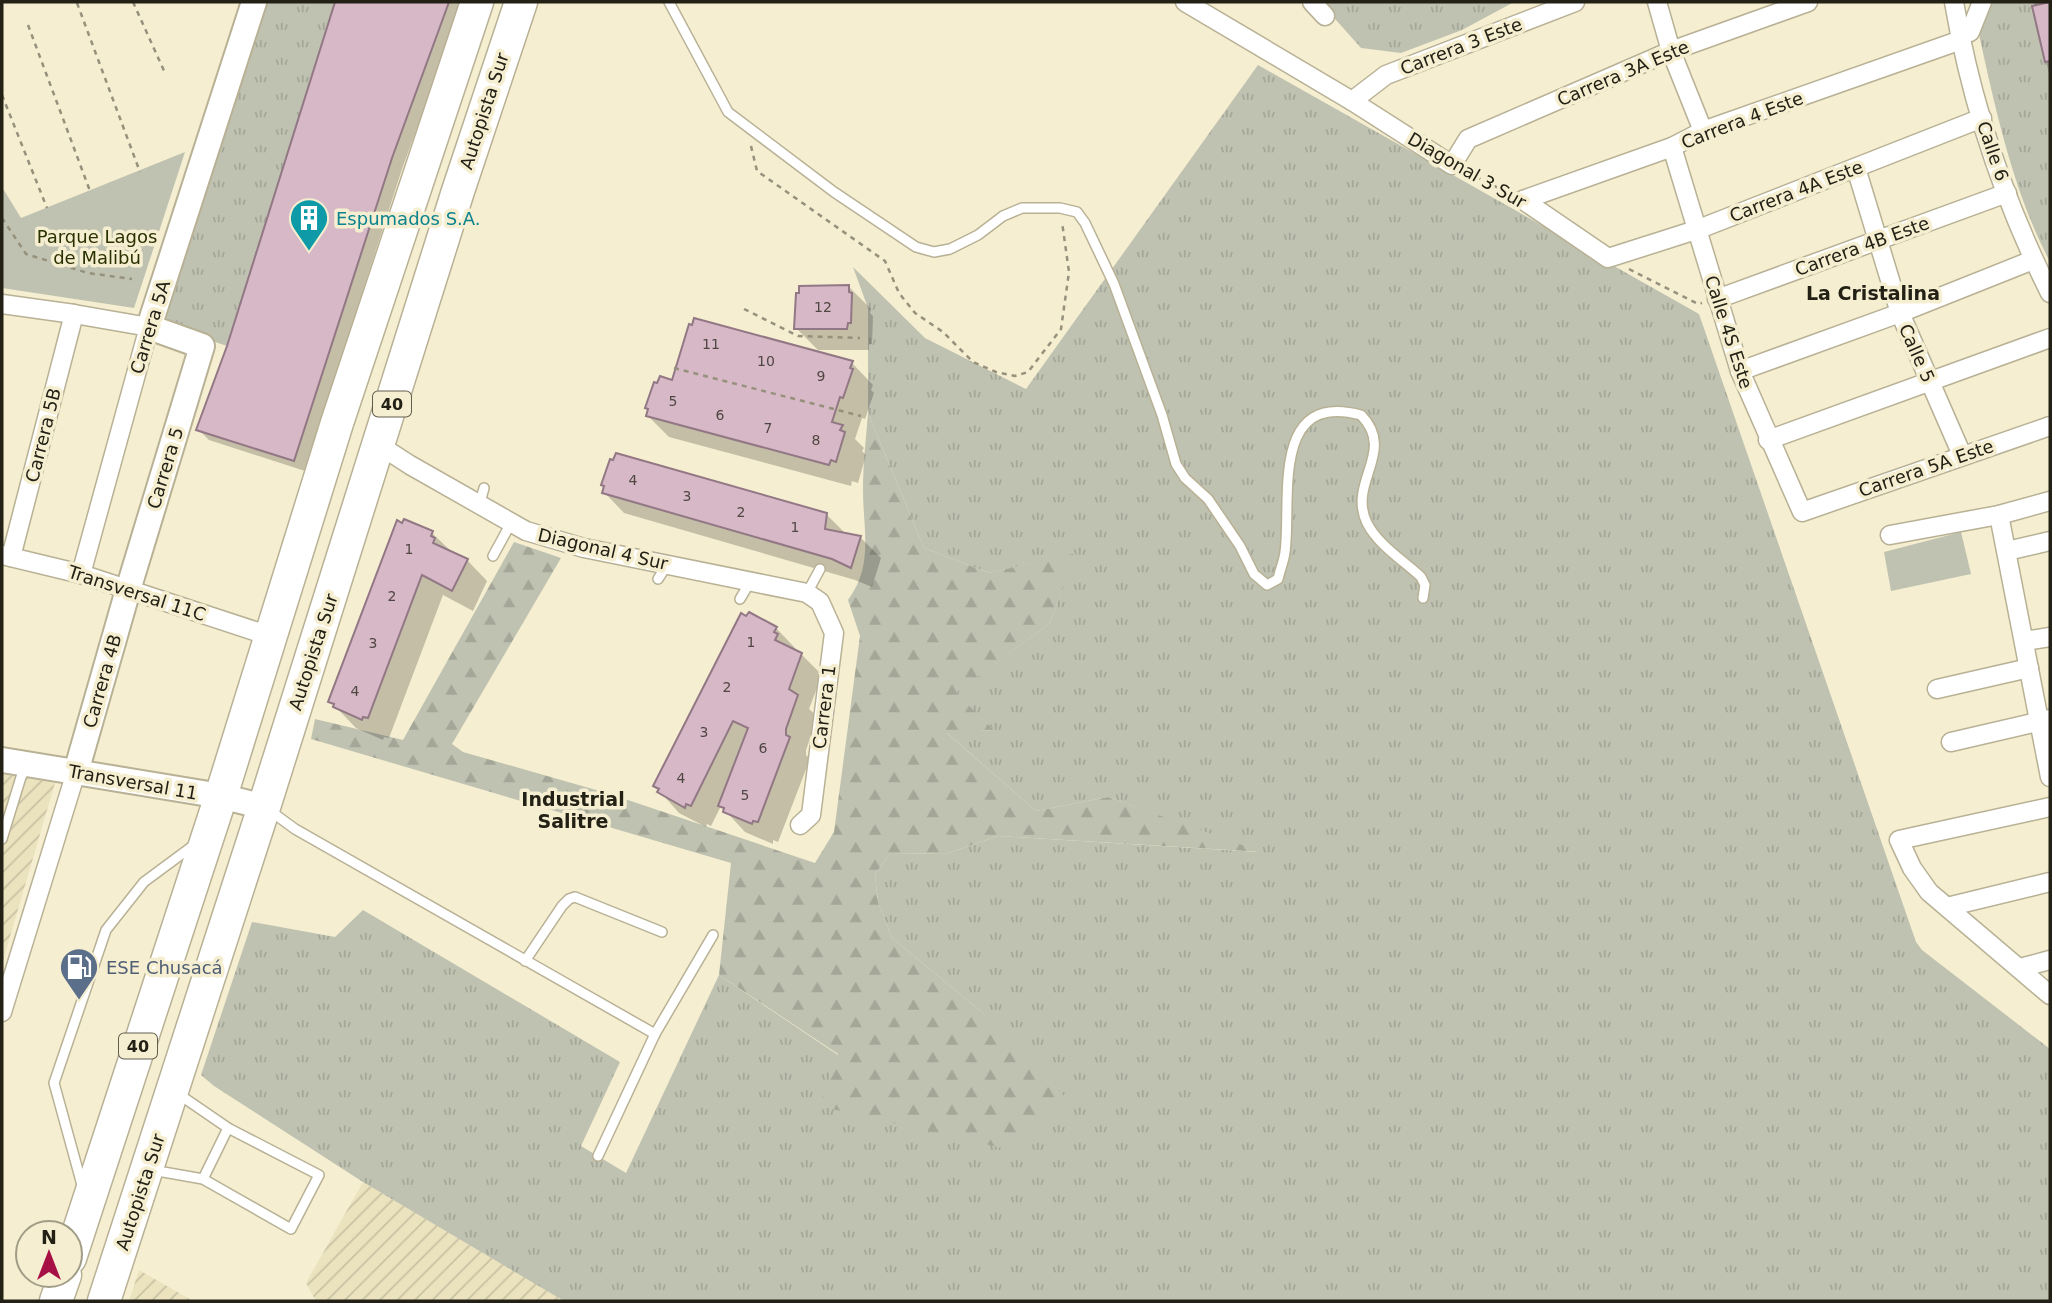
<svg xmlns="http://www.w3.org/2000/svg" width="2052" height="1303" viewBox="0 0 2052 1303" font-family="'DejaVu Sans',sans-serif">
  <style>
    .industrial { fill: url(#industrial-furrows) }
    .grass { fill: url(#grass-tufts) }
    .forest { fill: url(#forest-firs) }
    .park { fill: #bfc2b1 }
    .shadow { fill: #0003 }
    .building { fill: #d6b8c6; stroke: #927784; stroke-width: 2 }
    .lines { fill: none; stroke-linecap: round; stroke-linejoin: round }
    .lane-casing { stroke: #b8b195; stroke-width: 12 }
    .street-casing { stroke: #b8b195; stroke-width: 21 }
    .secondary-casing { stroke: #b8b195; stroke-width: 28 }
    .highway-casing { stroke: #b8b195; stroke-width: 35 }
    .path { stroke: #96917c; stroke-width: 2.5; stroke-dasharray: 5 5; stroke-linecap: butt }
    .lane { stroke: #fff; stroke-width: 9 }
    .street { stroke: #fff; stroke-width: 18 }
    .secondary { stroke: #fff; stroke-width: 24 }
    .highway { stroke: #fff; stroke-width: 32 }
    .labels { text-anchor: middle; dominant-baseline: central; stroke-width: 7; stroke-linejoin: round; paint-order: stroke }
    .number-label { font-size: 14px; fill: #504742 }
    .shield { fill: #f5eed0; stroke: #625e4e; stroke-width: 2 }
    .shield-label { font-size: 16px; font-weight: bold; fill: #232116 }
    .street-label { font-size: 18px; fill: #232116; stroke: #f5eed0 }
    .culture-label { font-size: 18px; fill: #0d838f; stroke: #f5eed0; text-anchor: start }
    .park-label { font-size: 18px; fill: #2b3100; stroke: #f5eed0 }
    .service-label { font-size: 18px; fill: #4e5e75; stroke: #f5eed0; text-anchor: start }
    .neighbourhood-label { font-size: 19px; font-weight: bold; fill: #232116; stroke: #f5eed0 }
  </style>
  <defs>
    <pattern id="industrial-furrows" width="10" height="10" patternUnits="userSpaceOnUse" patternTransform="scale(1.75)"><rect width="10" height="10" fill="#ebe2be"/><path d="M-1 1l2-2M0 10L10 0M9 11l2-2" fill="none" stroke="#c9c2a3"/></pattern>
    <pattern id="grass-tufts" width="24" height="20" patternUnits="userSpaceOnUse" patternTransform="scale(1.75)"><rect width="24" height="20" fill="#bfc2b1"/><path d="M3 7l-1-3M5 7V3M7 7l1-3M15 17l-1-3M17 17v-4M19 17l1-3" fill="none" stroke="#a4a698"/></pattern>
    <pattern id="forest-firs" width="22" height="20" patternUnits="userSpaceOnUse" patternTransform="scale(1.75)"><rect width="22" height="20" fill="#bfc2b1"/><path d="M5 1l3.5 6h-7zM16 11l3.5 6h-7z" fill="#a4a698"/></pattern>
  </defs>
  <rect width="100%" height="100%" fill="#f5eed0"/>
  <g class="industrial">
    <polygon points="2,774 55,783 2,964"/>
    <polygon points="363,1182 513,1270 564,1301 316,1301 306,1283"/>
    <polygon points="139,1270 193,1301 129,1301"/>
  </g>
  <g class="grass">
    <polygon points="265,2 335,2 227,346 164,325"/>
    <polygon points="1320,2 1514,2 1462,30 1401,53 1361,48"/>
    <path d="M1972,2H2050V262C2009,184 1991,88 1972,2Z"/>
    <polygon points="1258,65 1699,314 1916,942 1922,950 2050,1049 2050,1301 564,1301 363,1182 214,1086 201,1075 252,922 335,937 363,910 620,1062 581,1146 626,1173 719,975 838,1055 820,1106 984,1014 892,938 878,902 875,874 891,853 945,854 998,836 1258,852 1108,797 1036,811 946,732 994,730 955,693 1050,623 1075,554 989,573 924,548 868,413 868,308 853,267 925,338 1026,389"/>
  </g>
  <path class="forest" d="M868,413L924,548L989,573L1076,553L1050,623L956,693L994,730L947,733L1036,811L1108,797L1262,852L998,836L945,854L891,853L875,874L878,902L892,938L984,1014L1069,1101L1002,1148L819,1106L838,1054L719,975L731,863L311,739L315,719L403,740L514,542L561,558L452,744L463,752L610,794L815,863L834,832L860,636L848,600C874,565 863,530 863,490C863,464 866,439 868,413Z"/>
  <g class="park">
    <polygon points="185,152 134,308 2,288 2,187 21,218"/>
    <polygon points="1961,532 1971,574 1891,591 1884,552"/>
  </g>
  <g class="shadow">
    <polygon points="337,2 463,2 402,169 305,471 209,440 198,429 229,346"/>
    <polygon points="2034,2 2050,2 2050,79"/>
    <polygon points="849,287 871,309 870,313 873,316 872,344 869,344 869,350 818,350 796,328"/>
    <polygon points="852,363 873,385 871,390 874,393 865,419 862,418 855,439 864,448 862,451 866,455 858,483 852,481 851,486 669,437 648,416 673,382"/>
    <polygon points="614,462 826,514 847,535 860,537 881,558 872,587 855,580 624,513 604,492"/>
    <polygon points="432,533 454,554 467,560 487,581 473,611 443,595 389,738 384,737 383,740 356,728 330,701"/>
    <polygon points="776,628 796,649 795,651 801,654 822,675 809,709 818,717 806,750 806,755 810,759 778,842 773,840 773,844 745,832 721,806 711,826 707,824 706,827 679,813 655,786"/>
  </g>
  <g class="building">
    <polygon points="335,2 449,2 392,158 294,461 196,430 227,346"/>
    <polygon points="2050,2 2050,61 2045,62 2032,6"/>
    <polygon points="849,285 849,292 852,293 851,323 848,323 847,329 794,329 796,293 799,293 799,286"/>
    <polygon points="694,318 853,361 850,368 853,369 843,398 840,397 832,422 843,425 840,430 845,432 836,462 831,460 829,465 646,416 648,409 645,408 654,382 657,383 660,376 672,380 689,324 692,325"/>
    <polygon points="616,453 827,513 825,529 861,536 851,568 832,559 602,493 604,486 601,485 610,459 613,460"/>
    <polygon points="404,519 433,531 431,536 435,538 433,543 468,559 452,591 422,575 368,718 363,717 362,720 333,707 334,704 328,702 397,520 402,523"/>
    <polygon points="749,612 777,627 774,632 778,634 775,640 802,653 789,689 798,695 786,729 786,735 790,737 758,822 753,821 752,824 723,812 724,808 718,806 748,728 733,721 691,806 686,804 685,808 657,792 659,789 653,786 741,613 746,616"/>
  </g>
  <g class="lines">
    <g class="lane-casing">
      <g id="lane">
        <path d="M669,2L728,112L834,192L916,247L934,252L950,249L978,235L1003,216L1022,208H1060L1077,212L1085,223L1114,284L1162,415L1176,464L1185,478L1208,499L1240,546L1254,574L1267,585L1278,579C1280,570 1284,561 1285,552C1292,502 1269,390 1361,415C1397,452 1347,482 1367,523C1378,545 1404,561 1421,577L1425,585L1423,598"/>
        <polyline points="479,506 484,488"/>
        <polyline points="493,556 511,523"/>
        <polyline points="658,579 667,565"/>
        <polyline points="807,593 820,569"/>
        <polyline points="740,599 750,582"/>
        <polyline points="269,810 295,829 655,1034"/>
        <polyline points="2,839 21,777 28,765"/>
        <polyline points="525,961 562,906 569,899 575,897 662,932"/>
        <polyline points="598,1156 655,1034 713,935"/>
        <polyline points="152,1170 203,1179 291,1229 319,1175 228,1128 177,1093"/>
        <polyline points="203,1179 228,1128"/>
        <polyline points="82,1185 54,1083 106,930 144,882 194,845"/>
      </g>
    </g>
    <g class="street-casing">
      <g id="street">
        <polyline points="1185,2 1352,101 1452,165 1468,139 1671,51 1808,2"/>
        <polyline points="1312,2 1325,16"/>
        <polyline points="1657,2 1671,51 1703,131"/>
        <path d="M1954,2C1971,102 2005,203 2050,293"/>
        <polyline points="1970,32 1982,2"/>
        <polyline points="1352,101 1386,75 1575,2"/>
        <polyline points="1672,147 1740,371 1802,512 2050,426"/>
        <polyline points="1856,168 1900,313 1962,455"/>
        <polyline points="1523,200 1608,258 1699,229 1982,118"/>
        <polyline points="1523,200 1672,147 1703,131 1961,40"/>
        <polyline points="1717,299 2007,193"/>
        <polyline points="2,304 74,314 149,327 81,574"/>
        <polyline points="1740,371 1900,313 2033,260"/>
        <polyline points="1768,440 2050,338"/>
        <polyline points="379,445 410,465 526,531 584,548 807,593 820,602 834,633 811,815 800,825"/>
        <polyline points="1999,515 2050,777"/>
        <polyline points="1890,535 1999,515 2050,501"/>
        <polyline points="2007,551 2050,541"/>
        <polyline points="2,555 81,574 270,636"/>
        <polyline points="11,557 74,314"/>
        <polyline points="2024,641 2050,637"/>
        <polyline points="1937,689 2029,668"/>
        <polyline points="1951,742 2050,719"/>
        <polyline points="2050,807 1899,840 1912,868 1929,892 2050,995"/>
        <polyline points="1947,907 2050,882"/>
        <polyline points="2020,968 2050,960"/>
        <polyline points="2,1012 76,772"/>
      </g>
    </g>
    <g class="secondary-casing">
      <g id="secondary">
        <polyline points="2,760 221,796 264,807"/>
        <polyline points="76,772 128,590 202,346 149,327 254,2"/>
      </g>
    </g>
    <g class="highway-casing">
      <g id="highway">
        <polyline points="70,1258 221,796 337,423 477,2"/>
        <polyline points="56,1301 65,1275"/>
        <polyline points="104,1301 264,807 458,191 521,2"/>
      </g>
    </g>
    <g class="path">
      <polyline points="133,2 165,73"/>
      <polyline points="77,3 140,172"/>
      <polyline points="28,25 90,191"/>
      <polyline points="2,95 47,208"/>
      <polyline points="751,146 757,171 885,261 899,293 915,313 943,332 973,362 996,372 1015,376 1028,372 1061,329 1069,272 1062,222"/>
      <polyline points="1467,172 1508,193"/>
      <polyline points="2,218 26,254 88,273 132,279"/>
      <polyline points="1629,269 1698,304 1702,303"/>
      <polyline points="744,309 798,336 860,338"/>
      <polyline points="674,368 861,416"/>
    </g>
    <use href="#lane" class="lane"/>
    <use href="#street" class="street"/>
    <use href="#secondary" class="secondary"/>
    <use href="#highway" class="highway"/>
  </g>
  <defs>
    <g id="building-pin" transform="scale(2.0125)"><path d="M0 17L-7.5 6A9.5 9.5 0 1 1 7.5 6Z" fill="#0f9aa8" stroke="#f5eed0"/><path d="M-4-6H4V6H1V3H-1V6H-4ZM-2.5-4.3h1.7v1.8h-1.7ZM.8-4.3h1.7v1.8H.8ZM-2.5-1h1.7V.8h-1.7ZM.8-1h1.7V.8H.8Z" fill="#fff"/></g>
    <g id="fuel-pin" transform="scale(2.0125)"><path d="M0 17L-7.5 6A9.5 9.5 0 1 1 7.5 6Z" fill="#5c6f8a" stroke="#f5eed0"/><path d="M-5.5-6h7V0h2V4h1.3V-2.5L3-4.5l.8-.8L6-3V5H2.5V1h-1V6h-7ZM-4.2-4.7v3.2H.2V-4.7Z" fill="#fff"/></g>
  </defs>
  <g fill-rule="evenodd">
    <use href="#building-pin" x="309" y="218"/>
    <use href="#fuel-pin" x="79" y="967"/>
  </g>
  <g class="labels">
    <g class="number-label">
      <text x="823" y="307">12</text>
      <text x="711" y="344">11</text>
      <text x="766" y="361">10</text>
      <text x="821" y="376">9</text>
      <text x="673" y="401">5</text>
      <text x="720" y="415">6</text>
      <text x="768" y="428">7</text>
      <text x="816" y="440">8</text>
      <text x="633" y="480">4</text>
      <text x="687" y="496">3</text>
      <text x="741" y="512">2</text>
      <text x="795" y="527">1</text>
      <text x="409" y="549">1</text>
      <text x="392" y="596">2</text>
      <text x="751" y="642">1</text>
      <text x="373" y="643">3</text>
      <text x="727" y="687">2</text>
      <text x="355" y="691">4</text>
      <text x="704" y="732">3</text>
      <text x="763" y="748">6</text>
      <text x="681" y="778">4</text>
      <text x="745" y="795">5</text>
    </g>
    <g class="shield">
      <rect x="373" y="391.5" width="38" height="25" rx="5"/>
      <rect x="119" y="1033.5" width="38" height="25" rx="5"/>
    </g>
    <g class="shield-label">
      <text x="392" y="404">40</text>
      <text x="138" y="1046">40</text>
    </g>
    <g class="street-label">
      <text transform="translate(1461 46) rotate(-21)">Carrera 3 Este</text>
      <text transform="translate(1623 73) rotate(-23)">Carrera 3A Este</text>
      <text transform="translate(484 111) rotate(-72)">Autopista Sur</text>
      <text transform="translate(1742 120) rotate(-21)">Carrera 4 Este</text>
      <text transform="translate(1993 151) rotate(71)">Calle 6</text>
      <text transform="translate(1467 170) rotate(30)">Diagonal 3 Sur</text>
      <text transform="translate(1796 191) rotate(-21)">Carrera 4A Este</text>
      <text transform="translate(1862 246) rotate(-20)">Carrera 4B Este</text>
      <text transform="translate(150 327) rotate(-73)">Carrera 5A</text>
      <text transform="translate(1729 332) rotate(72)">Calle 4S Este</text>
      <text transform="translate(1917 353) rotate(66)">Calle 5</text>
      <text transform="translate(43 435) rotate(-76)">Carrera 5B</text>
      <text transform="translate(165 468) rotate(-73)">Carrera 5</text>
      <text transform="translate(1926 468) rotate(-19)">Carrera 5A Este</text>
      <text transform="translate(603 549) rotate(13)">Diagonal 4 Sur</text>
      <text transform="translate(137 593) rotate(18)">Transversal 11C</text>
      <text transform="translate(313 652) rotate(-72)">Autopista Sur</text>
      <text transform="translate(102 681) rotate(-74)">Carrera 4B</text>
      <text transform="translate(824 707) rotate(-83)">Carrera 1</text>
      <text transform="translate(133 782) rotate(10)">Transversal 11</text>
      <text transform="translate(140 1192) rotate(-72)">Autopista Sur</text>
    </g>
    <g class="culture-label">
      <text x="336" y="218">Espumados S.A.</text>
    </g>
    <g class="park-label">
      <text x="97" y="236">Parque Lagos<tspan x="97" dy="21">de Malibú</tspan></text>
    </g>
    <g class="service-label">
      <text x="106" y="967">ESE Chusacá</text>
    </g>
    <g class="neighbourhood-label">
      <text x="1873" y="293">La Cristalina</text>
      <text x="573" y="799">Industrial<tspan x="573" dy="22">Salitre</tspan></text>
    </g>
  </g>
  <rect width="2052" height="1303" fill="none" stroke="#232116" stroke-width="7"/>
  <g transform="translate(49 1254)"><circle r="33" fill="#f5eed0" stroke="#a19c86" stroke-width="2"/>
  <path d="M0-5L12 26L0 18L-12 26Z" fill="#a71044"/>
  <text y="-10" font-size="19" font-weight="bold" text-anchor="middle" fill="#232116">N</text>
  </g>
</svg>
